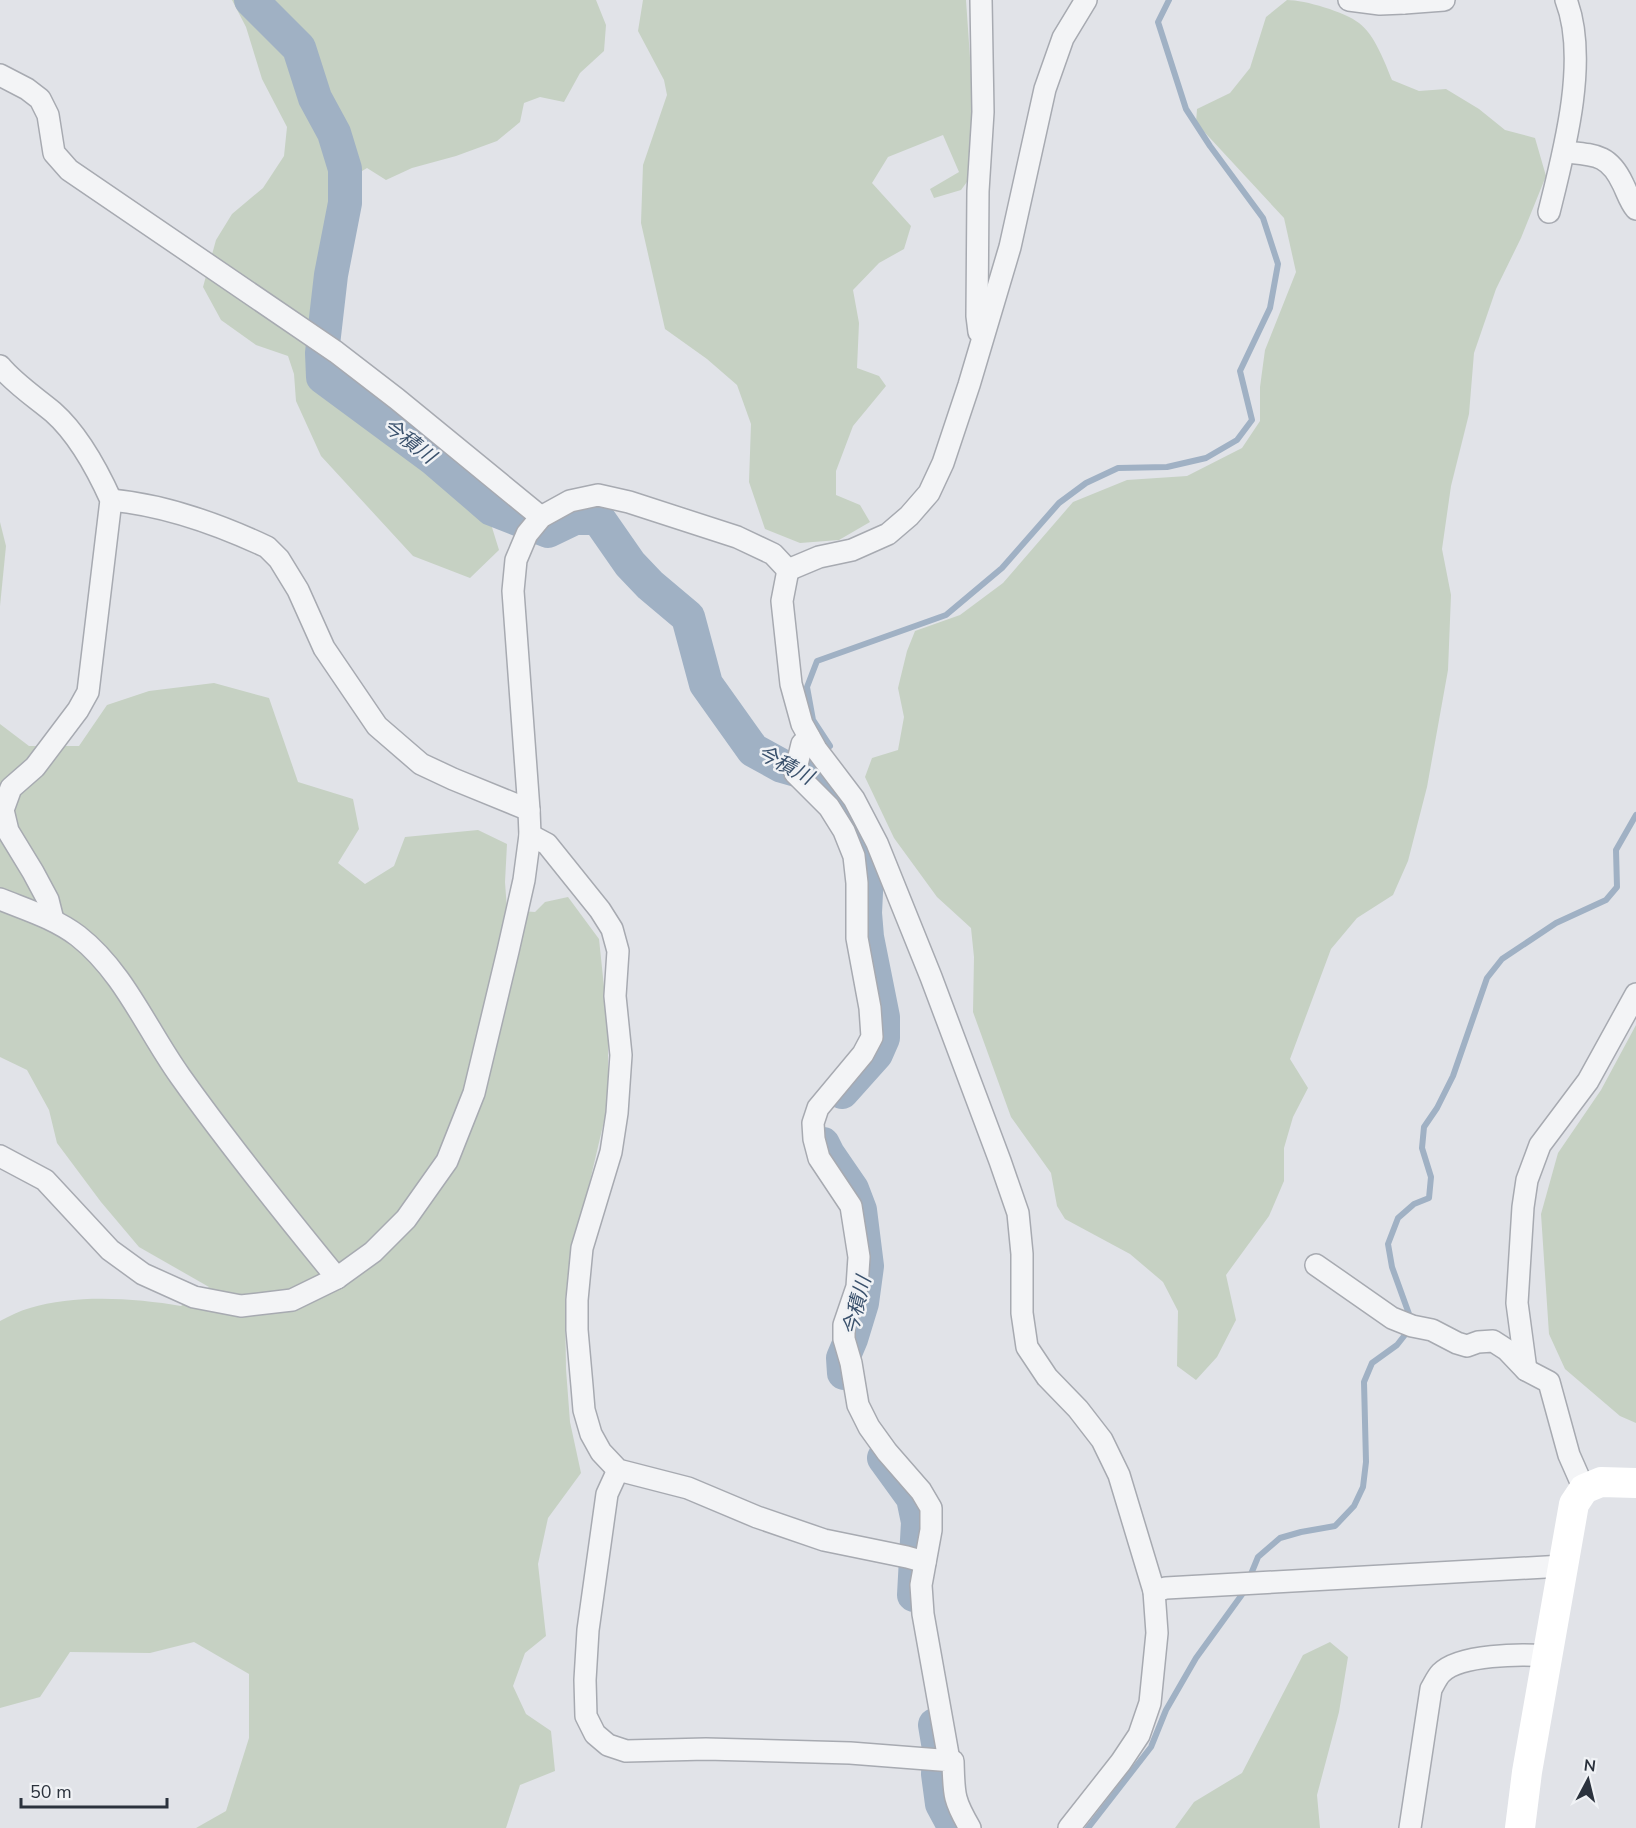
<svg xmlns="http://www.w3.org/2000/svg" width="1636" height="1828" viewBox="0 0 1636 1828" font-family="'Nunito Sans','Noto Sans JP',sans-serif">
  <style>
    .green { fill: #c6d1c3 }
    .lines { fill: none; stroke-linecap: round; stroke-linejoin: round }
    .stream { stroke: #a0b1c4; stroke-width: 6 }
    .river { stroke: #a0b1c4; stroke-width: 34 }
    .street-casing { stroke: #a7aab1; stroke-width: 24 }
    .street { stroke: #f3f4f6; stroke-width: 21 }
    .secondary { stroke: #fff; stroke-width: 30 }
    .labels { text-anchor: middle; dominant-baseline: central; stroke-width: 5; stroke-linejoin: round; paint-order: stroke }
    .water-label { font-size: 20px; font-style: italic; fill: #3a516c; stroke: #f0f2f5 }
  </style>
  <rect width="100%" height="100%" fill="#e1e3e8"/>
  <g class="green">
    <polygon points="232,0 596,0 606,25 604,51 580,73 564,102 540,97 524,103 520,122 497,141 456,156 412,168 386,180 367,168 344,182 325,242 322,315 313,376 486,508 499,550 470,578 413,556 321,456 296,401 294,374 288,356 256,345 221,320 203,287 216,240 232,214 263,188 284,156 287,127 262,79 246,27"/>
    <polygon points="643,0 966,0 971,72 972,175 961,190 934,198 930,189 959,172 943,135 888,157 872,183 911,226 904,249 879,263 853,290 859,323 857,368 879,376 886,386 853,426 836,471 836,495 860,505 870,522 839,540 800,543 765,529 749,482 751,424 737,385 707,359 665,329 641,223 643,165 667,95 664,80 638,31"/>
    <path d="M1287,0C1305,0 1345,12 1359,23C1375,35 1385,63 1392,80L1419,91L1446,89L1479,109L1505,130L1535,138L1546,176L1521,238L1496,289L1474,353L1469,414L1451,486L1442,549L1451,595L1448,670L1427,787L1408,861L1393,895L1357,918L1331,949L1290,1059L1308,1088L1293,1117L1284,1148V1181L1269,1216L1226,1275L1236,1320L1217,1357L1196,1380L1177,1366L1178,1311L1163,1282L1130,1254L1065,1219L1057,1206L1051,1173L1011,1117L973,1012L974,957L971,928L937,897L894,838L865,777L872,758L898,750L904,717L898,688L907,651L915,631L960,615L1003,583L1073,502L1127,480L1187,476L1242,448L1260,421V387L1265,350L1296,272L1284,218L1196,123L1197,109L1230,93L1250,68L1266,17Z"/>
    <polygon points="0,522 6,546 0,606"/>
    <path d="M214,683L269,698L298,782L353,799L359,829L338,863L365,884L394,866L405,837L478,830L507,844L505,882L507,910L535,912L545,902L568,897L599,939L608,1025V1104L586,1198L571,1247L565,1302L566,1369L570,1422L581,1473L548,1518L538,1564L546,1636L525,1653L513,1686L526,1714L551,1731L555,1771L520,1785L506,1828H196L226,1811L249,1738V1674L194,1642L150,1653L70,1652L40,1697L0,1708V1321C10,1316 19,1311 30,1308C75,1294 135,1298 181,1306L209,1287L139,1247L101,1202L57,1143L49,1110L27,1070L0,1057V724L29,746H79L107,705L149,691Z"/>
    <polygon points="1636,1025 1636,1423 1620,1416 1565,1369 1549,1334 1541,1214 1558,1153 1601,1090"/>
    <polygon points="1330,1642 1348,1657 1339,1712 1317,1795 1320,1828 1175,1828 1194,1802 1242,1773 1303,1655"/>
  </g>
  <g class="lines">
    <g class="stream">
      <polyline points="810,774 808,762 830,746 813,720 807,687 817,661 946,615 1002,568 1059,503 1086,483 1118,468 1167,467 1206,458 1237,440 1252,420 1240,371 1270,308 1278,264 1263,218 1210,146 1186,109 1158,22 1169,0"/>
      <polyline points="1249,1579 1258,1557 1280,1538 1301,1532 1335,1526 1354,1506 1363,1487 1366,1462 1364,1382 1372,1363 1397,1345 1408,1331 1409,1314 1392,1267 1388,1244 1398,1218 1414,1204 1429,1198 1431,1177 1422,1148 1424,1127 1437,1108 1453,1076 1487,978 1502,959 1556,923 1606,900 1617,887 1616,850 1636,815"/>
      <polyline points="1088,1828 1151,1747 1166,1710 1196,1658 1246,1589"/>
    </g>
    <g class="river">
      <polyline points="251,0 299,48 315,98 334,133 345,169 345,203 331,275 322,353 323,377 434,459 492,509 548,531 575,518 598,518 630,564 650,585 688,617 706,684 753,750 782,766 810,774 833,798 859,841 867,872 865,913 867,937 883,1017 883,1038 876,1054 842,1092"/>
      <polyline points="823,1144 828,1154 852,1189 860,1210 867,1266 862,1303 851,1339 843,1358 844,1373"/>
      <polyline points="884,1458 913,1498 918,1522 914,1595"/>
      <polyline points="935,1725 939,1749 938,1774 942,1804 955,1828"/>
    </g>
    <g class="street-casing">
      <g id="street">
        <polyline points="1349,0 1380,4 1404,3"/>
        <polyline points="1403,0 1404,3 1444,0"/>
        <polyline points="0,75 27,89 40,99 48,115 54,153 69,170 336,352 397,399 541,517"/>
        <path d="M1565,152C1595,155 1609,154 1623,184C1627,192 1630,202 1636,209"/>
        <path d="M1549,212C1564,152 1589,59 1566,0"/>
        <polyline points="979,332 977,316 978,191 983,112 981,0"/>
        <path d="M0,366C15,384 35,397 53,412C79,435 97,469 111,500L88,692L78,710L35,767L11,788L3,810L8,831L33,872L48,900L53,920"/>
        <path d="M111,500C165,505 218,524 267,547L279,559L298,590L324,648L377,726L421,764L453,779L529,810"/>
        <polyline points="788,570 782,601 791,684 802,724 816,749 854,799 877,843 931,977 1000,1161 1018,1213 1022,1254 1022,1313 1027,1347 1047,1377 1078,1409 1102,1440 1119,1475 1154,1591 1157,1633 1150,1703 1139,1735 1121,1762 1069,1828"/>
        <polyline points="788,570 819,557 852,550 888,534 909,516 929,493 943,463 969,385 1010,247 1045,89 1063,38 1086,0"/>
        <polyline points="809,737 802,744 795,773 829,807 844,831 854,856 857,883 857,938 870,1008 872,1037 863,1054 818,1108 813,1123 814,1139 819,1158 851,1206 859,1257 857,1287 844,1325 844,1339 851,1363 858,1405 869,1427 887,1452 921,1491 931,1508 931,1530 921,1585 923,1614 949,1760"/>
        <polyline points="530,835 547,844 600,910 612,929 618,951 615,996 621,1055 617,1113 611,1152 582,1248 577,1300 577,1330 582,1386 584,1410 591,1434 601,1452 618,1470 688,1488 757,1517 824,1540 907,1557 925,1562"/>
        <path d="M0,899C27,910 54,918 78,936C124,972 147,1030 180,1076C229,1145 283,1212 337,1278"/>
        <polyline points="0,1156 45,1180 110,1250 143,1274 194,1297 241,1306 292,1300 337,1278 373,1252 406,1219 447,1161 474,1093 508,951 524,880 530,835 529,810 513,591 516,560 527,534 541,517 570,501 598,495 629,502 737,537 773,554 788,570"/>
        <polyline points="1316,1265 1392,1318 1412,1326 1432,1330 1457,1343 1467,1346 1478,1342 1493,1341 1507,1350 1526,1370 1549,1382 1569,1455 1584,1489"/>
        <polyline points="1526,1370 1517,1303 1523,1207 1527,1180 1540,1145 1588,1081 1636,994"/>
        <path d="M618,1470L607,1494L588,1630L585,1680L586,1716L595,1734L608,1745L626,1751L706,1749L850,1753L953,1761C954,1794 953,1799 970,1828"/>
        <polyline points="1154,1591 1166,1588 1563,1566"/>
        <path d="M1410,1828L1431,1689C1434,1684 1437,1677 1441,1673C1460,1654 1521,1654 1547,1656"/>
      </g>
    </g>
    <use href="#street" class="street"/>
    <polyline class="secondary" points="1520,1828 1527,1772 1574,1504 1584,1489 1601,1482 1636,1483"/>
  </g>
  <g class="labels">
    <g class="water-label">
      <text transform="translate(409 441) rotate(37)">今積川</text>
      <text transform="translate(785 765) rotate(28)">今積川</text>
      <text transform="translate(857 1306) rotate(-76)">今積川</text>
    </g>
  </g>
  <g transform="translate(1588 1780) rotate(7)" stroke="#f0f2f5" stroke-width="4.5" paint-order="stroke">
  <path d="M0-4.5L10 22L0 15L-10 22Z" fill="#2b323d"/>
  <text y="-9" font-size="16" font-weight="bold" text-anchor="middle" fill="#2b323d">N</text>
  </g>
  <path d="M21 1798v9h146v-9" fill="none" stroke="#2b323d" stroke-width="3"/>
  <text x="30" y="1798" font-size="18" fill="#2b323d" stroke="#f0f2f5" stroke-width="4.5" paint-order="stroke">50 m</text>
</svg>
